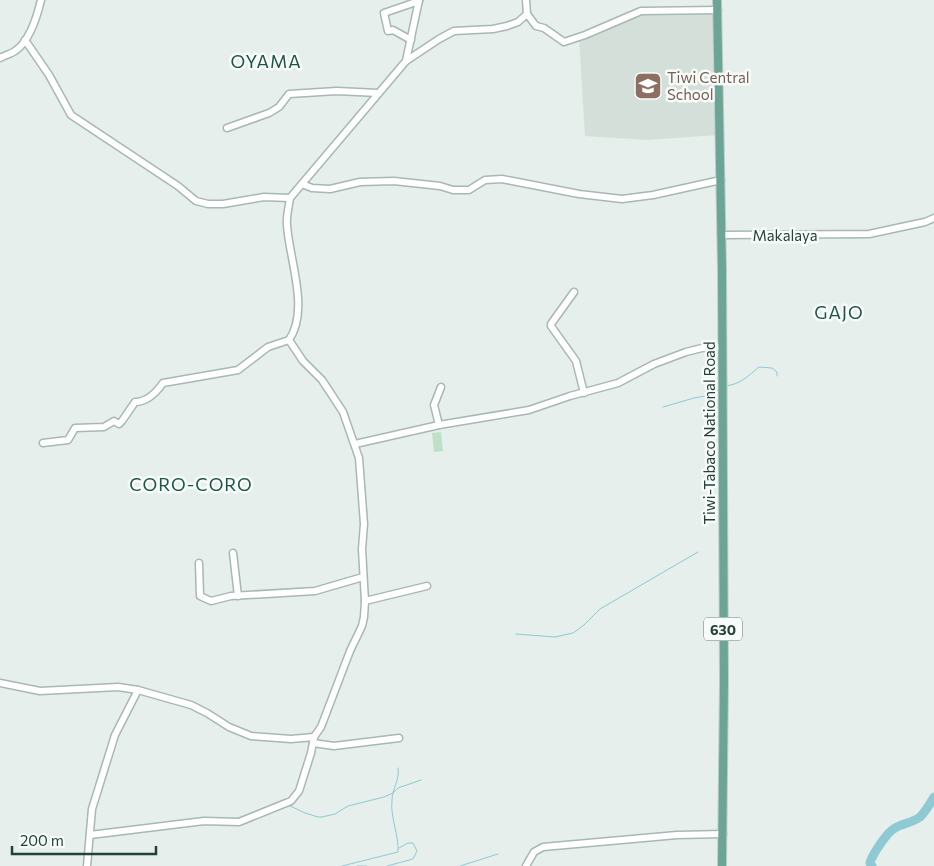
<svg xmlns="http://www.w3.org/2000/svg" width="934" height="866" viewBox="0 0 934 866" font-family="Commissioner,sans-serif">
  <style>
    .built { fill: #d4dfda }
    .green { fill: #bfe0c8 }
    .lines { fill: none; stroke-linecap: round; stroke-linejoin: round }
    .stream { stroke: #8ec9d4; stroke-width: 1 }
    .river { stroke: #8ec9d4; stroke-width: 9 }
    .minor-casing { stroke: #a8b8b2; stroke-width: 9 }
    .major-casing { stroke: #c2cac8; stroke-width: 10 }
    .minor { stroke: #fff; stroke-width: 6 }
    .major { stroke: #6aa596; stroke-width: 8 }
    .labels { text-anchor: middle; dominant-baseline: central; stroke-width: 5; stroke-linejoin: round; paint-order: stroke }
    .shield { fill: #f7fbf9; stroke: #637a73; stroke-width: 1 }
    .shield-label { font-size: 14px; font-weight: bold; fill: #24423a }
    .education-label { font-size: 15px; fill: #785e54; stroke: #f7fbf9; text-anchor: start }
    .street-label { font-size: 15px; fill: #24423a; stroke: #f7fbf9 }
    .quarter-label { font-size: 18px; letter-spacing: 1px; fill: #1f5548; stroke: #f7fbf9 }
  </style>
  <rect width="100%" height="100%" fill="#e6efeb"/>
  <polygon class="built" points="641,9 713,10 717,135 647,140 585,136 579,37"/>
  <polygon class="green" points="441,432 443,451 434,452 432,433"/>
  <g class="lines">
    <g class="stream">
      <path d="M726,386C741,384 748,376 759,367L772,368L777,372V376"/>
      <polyline points="663,407 694,398 710,395 715,393 720,388"/>
      <polyline points="516,634 555,637 573,633 584,625 600,609 698,552"/>
      <polyline points="288,805 305,813 318,817 322,817 335,814 348,806 384,797 393,793 398,788 421,780"/>
      <path d="M342,866L398,852C399,835 390,817 392,800C392,789 400,780 398,768"/>
      <polyline points="357,866 366,866"/>
      <polyline points="387,866 413,859 417,851 413,843 408,843 399,848"/>
      <polyline points="460,866 498,854"/>
    </g>
    <path class="river" d="M872,866L870,863C872,855 887,832 895,828C903,823 912,823 920,817C926,811 930,804 934,797"/>
    <g class="minor-casing">
      <g id="minor">
        <polyline points="527,14 536,26 544,28 564,42 585,35 641,11 718,10"/>
        <polyline points="25,40 49,75 71,115 178,186 196,201 208,204 223,204 264,197 290,198"/>
        <polyline points="411,40 393,30 388,31 384,13 419,1"/>
        <path d="M0,58C5,55 11,54 15,51C30,41 37,17 41,0"/>
        <polyline points="406,61 419,0"/>
        <polyline points="227,128 269,113 279,107 289,94 337,91 378,93"/>
        <polyline points="302,184 312,188 330,189 360,182 394,181 440,186 453,190 469,190 485,180 502,179 579,194 622,199 653,195 721,180"/>
        <polyline points="721,235 869,234 925,222 934,218"/>
        <polyline points="574,292 551,324 551,326 576,361 584,393"/>
        <polyline points="439,425 434,405 441,387"/>
        <path d="M43,443L68,440L75,428L104,427L114,421L119,424L122,421L135,402C146,402 156,393 163,383L238,370L268,347L289,340"/>
        <polyline points="355,444 439,425 529,410 570,396 618,383 654,364 686,352 702,348 721,347"/>
        <polyline points="233,553 238,596"/>
        <polyline points="199,563 200,596 211,601 231,596 315,591 363,577"/>
        <polyline points="365,601 427,586"/>
        <polyline points="0,683 40,691 118,687 138,690 191,705 207,713 229,727 251,736 291,739 314,737"/>
        <polyline points="313,743 334,746 399,738"/>
        <path d="M90,835L204,821L239,822L291,801L299,791L311,753L314,737L321,727L350,651L362,626L364,617L365,601L362,549L364,524L359,458L343,412L322,380L303,361L289,340C310,310 289,259 287,225C286,216 289,207 290,198L406,61L439,39L454,31L493,29L507,26L518,22L527,14L526,0"/>
        <polyline points="87,866 92,809 115,735 138,690"/>
        <polyline points="526,866 534,852 543,847 677,835 723,834"/>
      </g>
    </g>
    <g class="major-casing">
      <polyline id="major" points="717,0 722,270 724,682 722,866"/>
    </g>
    <use href="#minor" class="minor"/>
    <use href="#major" class="major"/>
  </g>
  <defs>
    <g id="school-square" transform="scale(1.4375)"><rect x="-9" y="-9" width="18" height="18" rx="4" fill="#8d6e63" stroke="#f7fbf9"/><path d="M0-5L7-2L0 1L-7-2ZM-4 1L0 2.5L4 1V4Q0 6-4 4Z" fill="#fff"/></g>
  </defs>
  <g fill-rule="evenodd">
    <use href="#school-square" x="648" y="86"/>
  </g>
  <g class="labels">
    <rect class="shield" x="704" y="617.5" width="38" height="23" rx="4"/>
    <g class="shield-label">
      <text x="723" y="629">630</text>
    </g>
    <g class="education-label">
      <text x="667" y="77">Tiwi Central<tspan x="667" dy="17">School</tspan></text>
    </g>
    <g class="street-label">
      <text x="785" y="235">Makalaya</text>
      <text transform="translate(709 433) rotate(-90)">Tiwi-Tabaco National Road</text>
    </g>
    <g class="quarter-label">
      <text x="266" y="61">OYAMA</text>
      <text x="839" y="312">GAJO</text>
      <text x="191" y="484">CORO-CORO</text>
    </g>
  </g>
  <path d="M12 846v8h144v-8" fill="none" stroke="#24423a" stroke-width="2.5"/>
  <text x="20" y="846" font-size="15" fill="#24423a" stroke="#f7fbf9" stroke-width="4" paint-order="stroke">200 m</text>
</svg>
